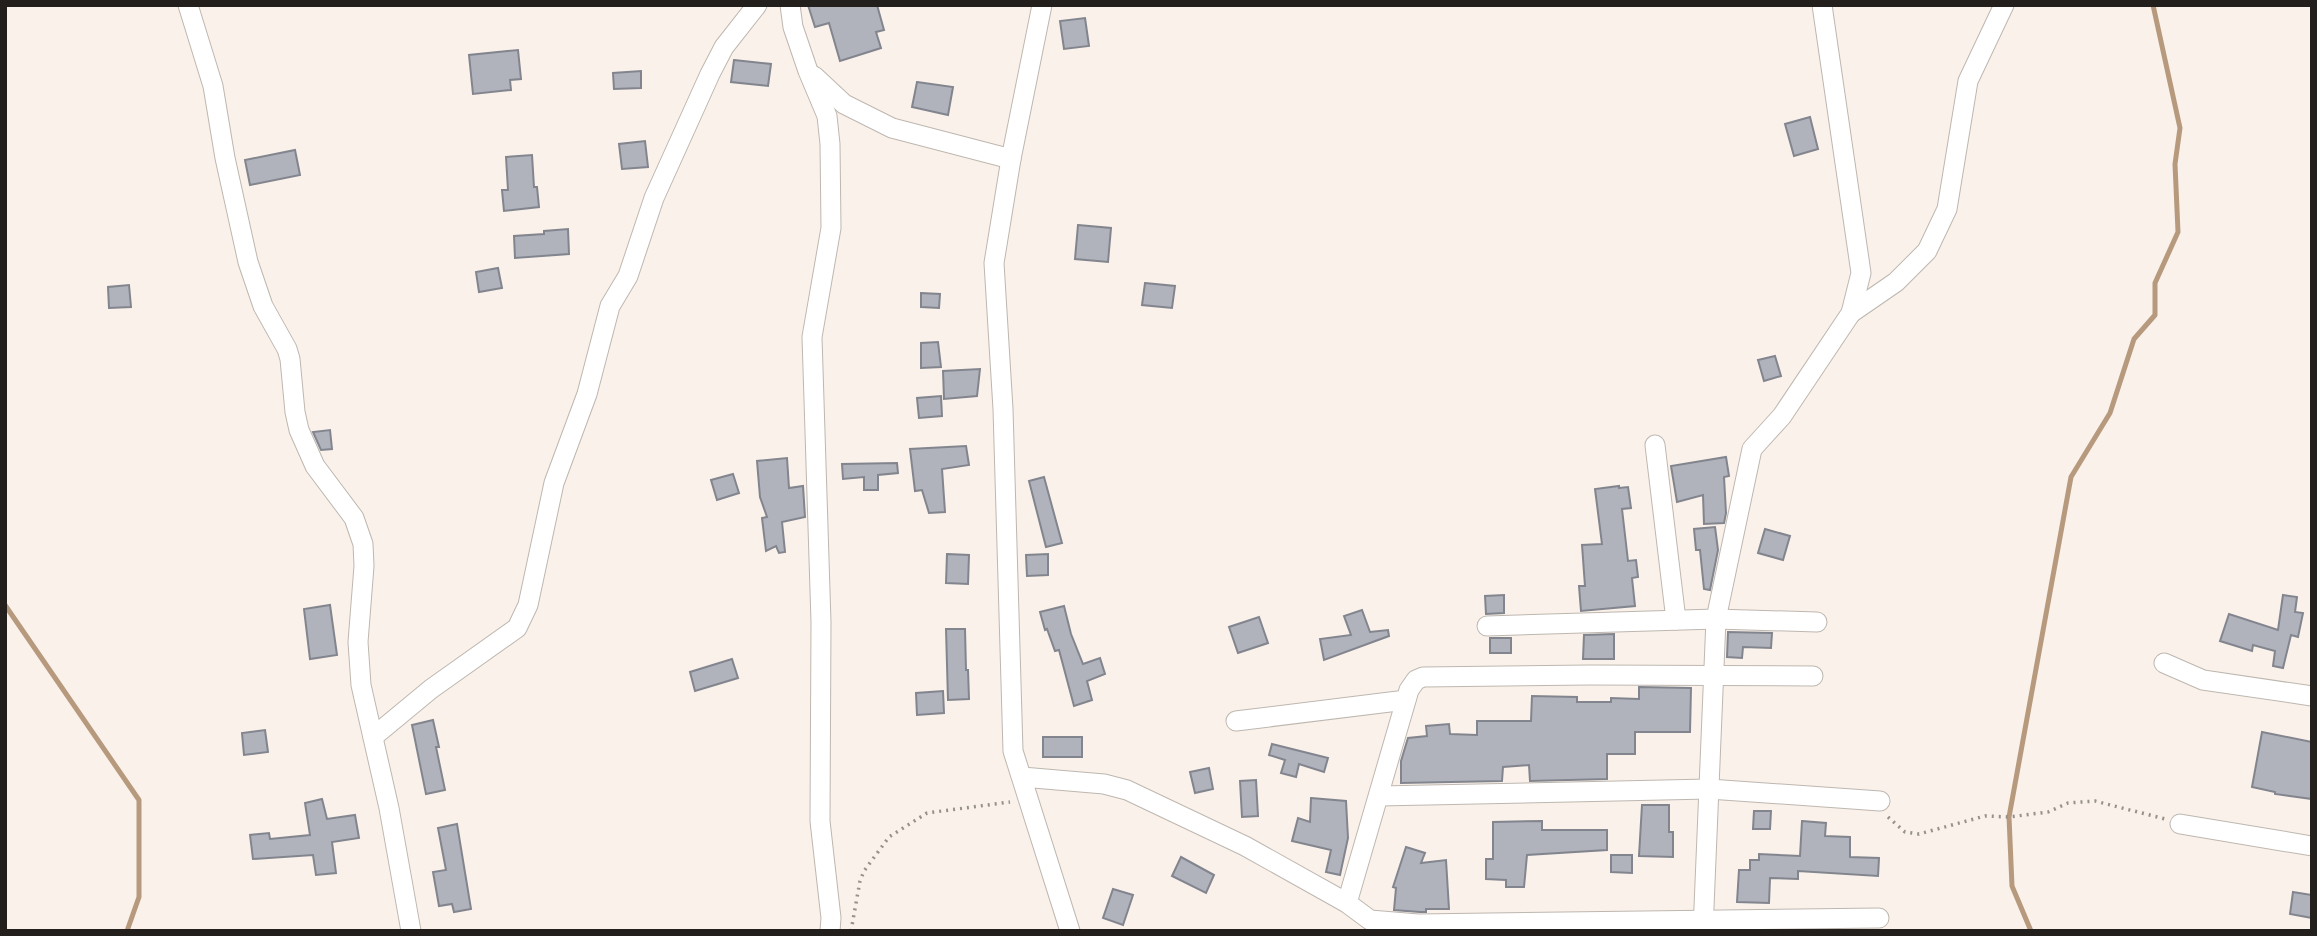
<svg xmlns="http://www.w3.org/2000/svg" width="2317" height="936" viewBox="0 0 2317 936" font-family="'Varela Round',sans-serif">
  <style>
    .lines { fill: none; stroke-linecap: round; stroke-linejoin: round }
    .stream { stroke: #b79a7e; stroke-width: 5 }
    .building { fill: #b0b3bc; stroke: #83858e; stroke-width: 2 }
    .street-casing { stroke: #beb7b0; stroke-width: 21 }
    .path { stroke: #97918c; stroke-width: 3.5; stroke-dasharray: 2 5; stroke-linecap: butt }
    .street { stroke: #fff; stroke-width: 19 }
  </style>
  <rect width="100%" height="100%" fill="#f9f1ea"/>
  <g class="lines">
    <g class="stream">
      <polyline points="5,605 139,800 139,897 127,931"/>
      <polyline points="2031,931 2012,886 2009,817 2071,477 2110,413 2134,339 2155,315 2155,283 2178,232 2175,164 2180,128 2153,5"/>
    </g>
  </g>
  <g class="building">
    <polygon points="808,5 877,5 884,30 876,32 881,48 840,61 829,23 815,27"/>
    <polygon points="1085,18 1089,46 1064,49 1060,21"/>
    <polygon points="518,50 521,79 510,80 511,90 473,94 469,55"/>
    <polygon points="734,60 771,64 768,86 731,82"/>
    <polygon points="641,71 641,88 614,89 613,73"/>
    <polygon points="917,82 953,87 948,115 912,107"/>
    <polygon points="1810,117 1818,149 1794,156 1785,124"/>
    <polygon points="645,141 648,167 622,169 619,144"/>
    <polygon points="295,150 300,175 250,185 245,160"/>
    <polygon points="532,155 534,187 537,187 539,207 504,211 502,190 508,190 506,157"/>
    <polygon points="1078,225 1111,228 1108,262 1075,259"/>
    <polygon points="568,229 569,254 515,258 514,236 544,234 544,231"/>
    <polygon points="498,268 502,288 479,292 476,272"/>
    <polygon points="1145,283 1175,286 1172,308 1142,305"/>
    <polygon points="129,285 131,307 109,308 108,287"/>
    <polygon points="921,293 940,294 939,308 921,307"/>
    <polygon points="938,342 941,367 921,368 921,343"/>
    <polygon points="1775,356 1781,376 1764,381 1758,360"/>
    <polygon points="980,369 977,396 944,399 943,371"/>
    <polygon points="941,396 942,416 919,418 917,398"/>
    <polygon points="330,430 332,449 321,450 313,432"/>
    <polygon points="966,446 969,465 942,469 945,512 929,513 922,490 915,491 910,449"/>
    <polygon points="1726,457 1729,476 1724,477 1726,513 1724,523 1704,524 1703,495 1677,502 1671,466"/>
    <polygon points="787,458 789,488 803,486 805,517 782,522 785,552 779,553 776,546 766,551 762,518 767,517 760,497 757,461"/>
    <polygon points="897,463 898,473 878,475 878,490 864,490 864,477 843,479 842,464"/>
    <polygon points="733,474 739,493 717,500 711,480"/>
    <polygon points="1044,477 1062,543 1046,547 1029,481"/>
    <polygon points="1619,486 1619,488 1628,487 1631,508 1622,509 1628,561 1636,560 1638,577 1632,578 1635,606 1581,611 1579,586 1585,586 1582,545 1602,544 1595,489"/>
    <polygon points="1715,527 1718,550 1710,590 1704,589 1700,550 1696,550 1694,529"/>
    <polygon points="1765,529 1790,536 1783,560 1758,553"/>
    <polygon points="947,554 969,555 968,584 946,583"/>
    <polygon points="1048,554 1048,575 1027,576 1026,555"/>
    <polygon points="1504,595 1504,613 1486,614 1485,596"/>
    <polygon points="2283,595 2297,597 2295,612 2303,613 2298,637 2291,635 2283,668 2273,666 2275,651 2253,645 2252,651 2220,641 2229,614 2278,630"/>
    <polygon points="330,605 337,655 310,659 304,609"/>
    <polygon points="1064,606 1071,634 1083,664 1100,658 1105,674 1087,681 1092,700 1074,706 1059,650 1055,651 1047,629 1045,630 1040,612"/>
    <polygon points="1362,610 1370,632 1388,630 1389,636 1324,660 1320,639 1351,635 1344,616"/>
    <polygon points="1259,617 1268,643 1238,653 1229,627"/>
    <polygon points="946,629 965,629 966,670 968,670 969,699 948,700"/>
    <polygon points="1728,632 1772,633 1771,648 1743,647 1742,658 1727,657"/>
    <polygon points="1614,634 1614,659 1583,659 1584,635"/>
    <rect x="1490" y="638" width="21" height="15"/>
    <polygon points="732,659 738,678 695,691 690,672"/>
    <polygon points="1639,687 1691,688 1690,732 1635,732 1635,754 1607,754 1607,779 1530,781 1529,765 1503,767 1502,781 1401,783 1401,761 1408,738 1427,736 1426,726 1449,724 1450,734 1477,735 1477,721 1531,721 1532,696 1577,697 1577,702 1611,702 1611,698 1639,699"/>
    <polygon points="943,691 944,713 917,715 916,693"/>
    <polygon points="433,720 439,747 436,747 445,790 426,794 412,725"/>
    <polygon points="265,730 268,752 244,755 242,733"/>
    <polygon points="2262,732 2312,742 2312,799 2275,794 2275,792 2252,787"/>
    <rect x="1043" y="737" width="39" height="20"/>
    <polygon points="1272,744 1328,758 1324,772 1299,764 1296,777 1281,773 1285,760 1269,755"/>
    <polygon points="1209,768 1213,789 1195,793 1190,772"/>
    <polygon points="1256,780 1258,816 1242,817 1240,781"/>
    <polygon points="1311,798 1346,801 1348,838 1340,875 1326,872 1331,850 1292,841 1298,818 1310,822"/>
    <polygon points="322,799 327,819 355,815 359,838 332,842 336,873 316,875 313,855 253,859 250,835 269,833 270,839 310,835 305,803"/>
    <polygon points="1642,805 1669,805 1669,832 1673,832 1673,857 1639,856"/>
    <polygon points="1754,811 1771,811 1770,829 1753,829"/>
    <polygon points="1542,821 1542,830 1607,830 1607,850 1527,855 1524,887 1506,887 1506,880 1486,879 1486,859 1493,859 1493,822"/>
    <polygon points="1802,821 1826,823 1825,836 1850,837 1850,857 1879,858 1878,876 1798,871 1798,879 1770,878 1769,903 1737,902 1739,870 1750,870 1750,860 1759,860 1759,854 1800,856"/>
    <polygon points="457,824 471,909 454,912 452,904 439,906 433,872 446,870 438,828"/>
    <polygon points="1406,847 1425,853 1421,863 1446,860 1449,909 1426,909 1426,912 1420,912 1394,910 1396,888 1393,887"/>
    <polygon points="1611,855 1632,855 1632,873 1611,872"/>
    <polygon points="1181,857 1214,875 1206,893 1172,876"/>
    <polygon points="1113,889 1133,895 1123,925 1103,918"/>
    <polygon points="2293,892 2312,895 2312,918 2290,914"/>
  </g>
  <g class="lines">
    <g class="street-casing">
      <g id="street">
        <polyline points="188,5 213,86 225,158 248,262 263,306 287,349 290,359 295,412 299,430 315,466 354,518 363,544 364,566 358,642 361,685 389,808 411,931"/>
        <polyline points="790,5 793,27 808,71 827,116 830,144 831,228 812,337 821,622 820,821 831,918 830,931"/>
        <polyline points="1042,5 1011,159 994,263 1003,409 1013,751 1070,931"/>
        <polyline points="814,76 844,104 892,128 1011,159"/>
        <polyline points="1851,313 1896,282 1927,251 1947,209 1968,81 2004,5"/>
        <polyline points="1655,445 1676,620"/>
        <polyline points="1487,626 1716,619 1817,622"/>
        <polyline points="2164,663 2203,680 2312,696"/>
        <polyline points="1236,721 1406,700"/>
        <polyline points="373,737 431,689 517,628 528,605 554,483 587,394 610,306 628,276 654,198 710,74 724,47 757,5"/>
        <polyline points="1022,777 1104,784 1127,790 1245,846 1347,903 1370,920 1418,924 1879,918"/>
        <polyline points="1379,796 1709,789 1880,801"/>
        <polyline points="2180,824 2312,846"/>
        <polyline points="1347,903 1409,690 1416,680 1423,677 1590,675 1813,676"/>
        <polyline points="1703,931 1716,619 1752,449 1782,416 1851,313 1861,273 1822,5"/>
      </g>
    </g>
    <g class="path">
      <polyline points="1888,817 1905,832 1919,834 1985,816 2009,817 2048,812 2068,803 2095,801 2165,819"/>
      <polyline points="851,931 860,881 864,871 889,837 927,813 1010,802"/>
    </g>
    <use href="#street" class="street"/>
  </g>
  <rect width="2317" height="936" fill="none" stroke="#221f1c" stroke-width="14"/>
</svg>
